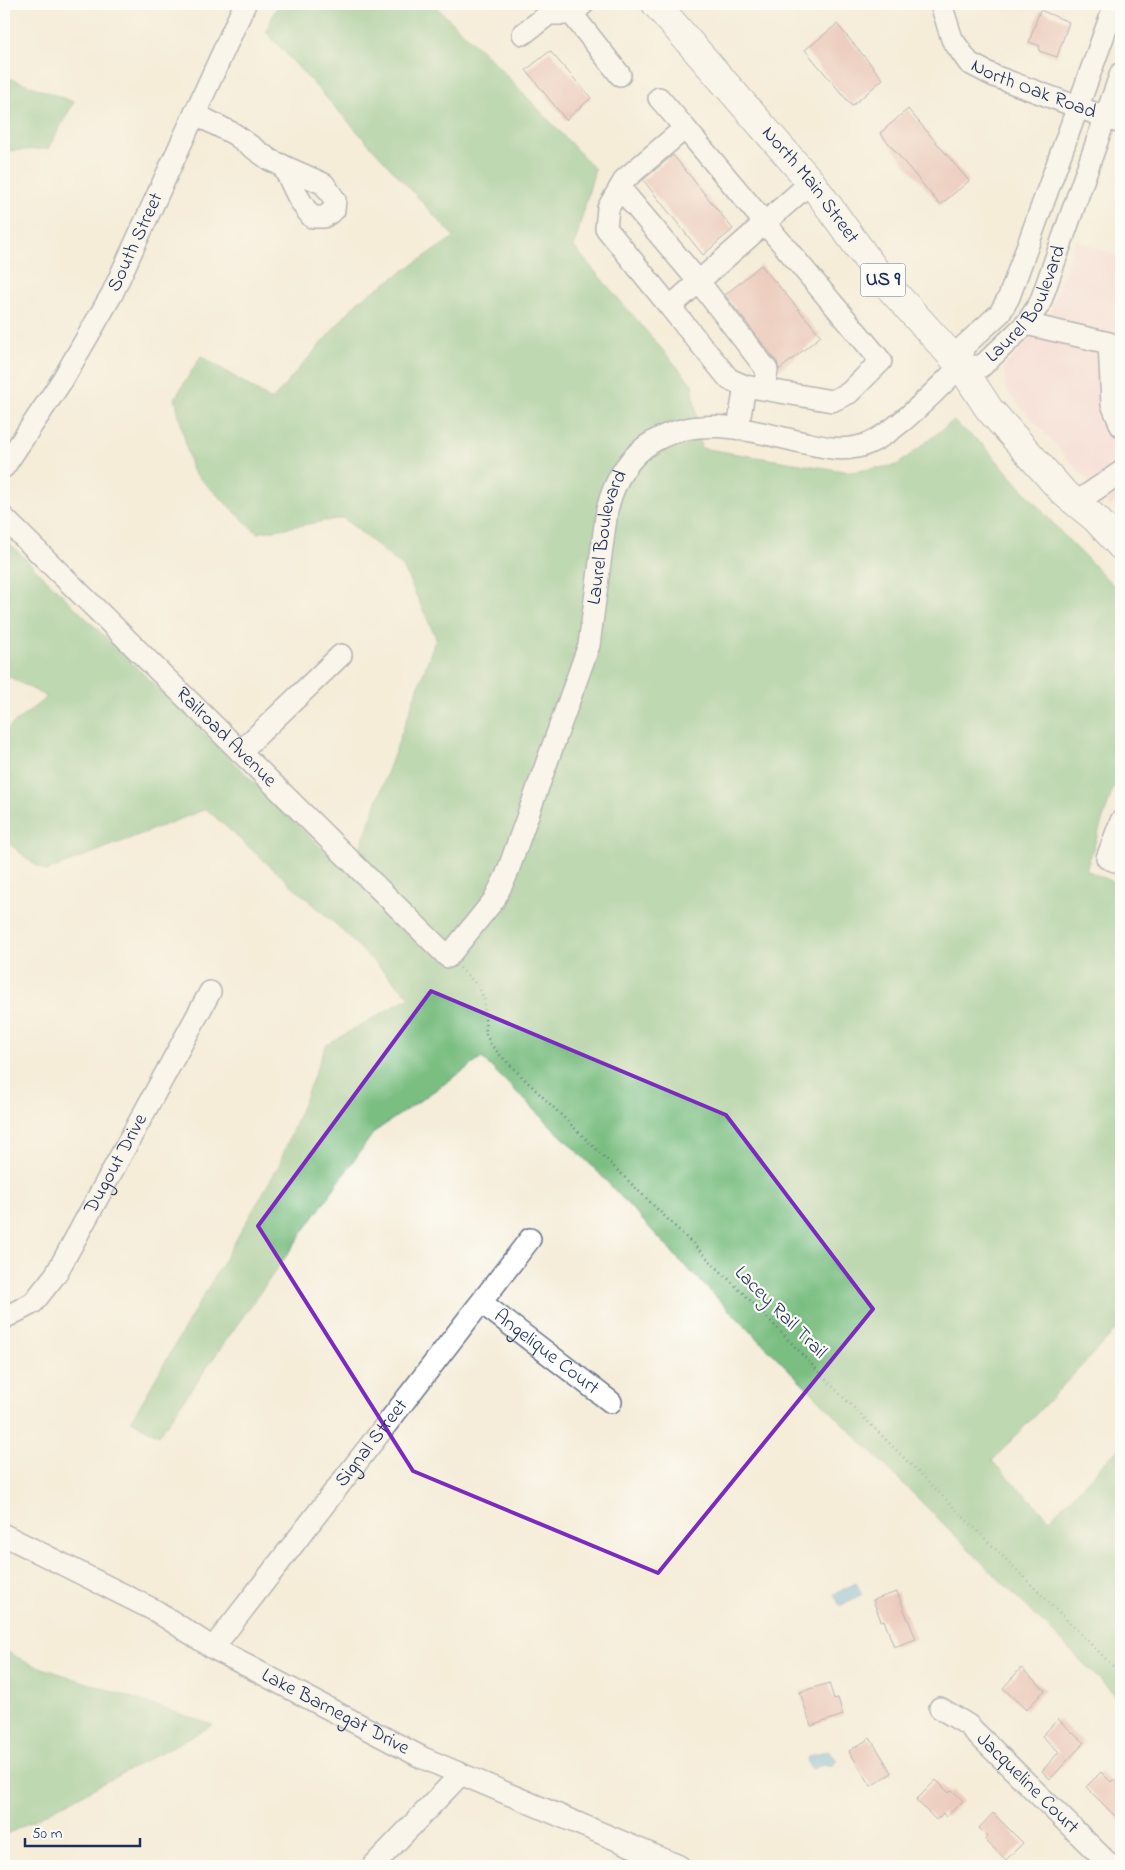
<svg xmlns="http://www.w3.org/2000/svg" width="1125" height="1870" viewBox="0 0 1125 1870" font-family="'Indie Flower',sans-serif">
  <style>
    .built { fill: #f7cfd5 }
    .forest { fill: #7abe81; stroke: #4a7670 }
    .water { fill: #61aeda; stroke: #3e6e9c }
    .building { fill: #e0a29b }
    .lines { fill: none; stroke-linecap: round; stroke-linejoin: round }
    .minor-casing { stroke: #677289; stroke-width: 24 }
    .highway-casing { stroke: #677289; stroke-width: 30 }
    .path { stroke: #677289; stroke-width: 2.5; stroke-dasharray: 1 4; stroke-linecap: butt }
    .minor { stroke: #fff; stroke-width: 21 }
    .highway { stroke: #fff; stroke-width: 28 }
    .marked { fill: none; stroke: #7b2cbf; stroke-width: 4; stroke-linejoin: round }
    .labels { text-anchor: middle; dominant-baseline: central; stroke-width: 4.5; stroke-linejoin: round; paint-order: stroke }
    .shield { fill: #fdfcf7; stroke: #5f6c8c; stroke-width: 1 }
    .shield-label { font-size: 19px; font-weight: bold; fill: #1b2f5e }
    .street-label { font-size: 20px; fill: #1b2f5e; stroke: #fdfcf7 }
  </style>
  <rect width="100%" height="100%" fill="#fdfcf7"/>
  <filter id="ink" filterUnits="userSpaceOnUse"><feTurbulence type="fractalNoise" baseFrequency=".02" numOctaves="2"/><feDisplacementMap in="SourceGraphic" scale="10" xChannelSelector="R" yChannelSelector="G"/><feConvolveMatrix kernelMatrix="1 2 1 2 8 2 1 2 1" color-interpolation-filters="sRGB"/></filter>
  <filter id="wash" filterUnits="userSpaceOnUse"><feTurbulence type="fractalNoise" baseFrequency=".0096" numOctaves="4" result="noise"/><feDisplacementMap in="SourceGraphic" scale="20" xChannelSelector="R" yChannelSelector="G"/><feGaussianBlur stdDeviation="1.12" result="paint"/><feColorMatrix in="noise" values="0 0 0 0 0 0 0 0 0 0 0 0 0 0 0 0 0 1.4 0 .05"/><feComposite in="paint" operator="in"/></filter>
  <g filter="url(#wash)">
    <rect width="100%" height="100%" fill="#f5edd9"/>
    <polygon class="built" points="1076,240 1121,257 1121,498 1111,507 1006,390 1004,368 1050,313"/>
    <g class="forest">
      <polygon points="278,4 433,4 489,57 595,169 574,247 692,384 701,448 850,472 897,465 953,421 984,446 1061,532 1121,593 1121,770 1114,786 1086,870 1121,885 1121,1324 992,1461 1050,1519 1121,1446 1121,1701 685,1266 598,1172 482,1058 374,1132 159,1435 131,1421 278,1167 326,1045 410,997 333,922 206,809 46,871 31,862 4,839 4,731 47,697 4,674 4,538 350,876 436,638 403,567 343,518 257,533 192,471 175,398 201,356 272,400 357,302 454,237 266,32"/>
      <polygon points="4,76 74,102 48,149 4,151"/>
      <polygon points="4,1650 28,1663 213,1725 4,1836"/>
    </g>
    <g class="water">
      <polygon points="856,1583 862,1594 840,1606 834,1594"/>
      <polygon points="828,1750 837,1760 833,1765 829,1766 825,1764 812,1769 806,1761 808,1757"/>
    </g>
    <g id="blocks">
      <g class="building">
        <polygon points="1040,10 1069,22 1057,57 1039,51 1040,46 1029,42"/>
        <polygon points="837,24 883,79 852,106 805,50"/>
        <polygon points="550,51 591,98 566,120 526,70"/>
        <polygon points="908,109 969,181 940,205 880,133"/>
        <polygon points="673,155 733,229 703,255 643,180"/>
        <polygon points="761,265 821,336 779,370 777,362 725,295"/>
        <polygon points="897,1592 916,1639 894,1647 884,1620 881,1621 873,1600"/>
        <polygon points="1021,1668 1045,1690 1026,1710 1003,1688"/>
        <polygon points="829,1683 834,1699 838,1698 843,1715 811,1726 800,1692"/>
        <polygon points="1058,1719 1084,1743 1050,1779 1042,1771 1059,1752 1042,1736"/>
        <polygon points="870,1738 892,1773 871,1786 849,1751"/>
        <polygon points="1101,1772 1111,1782 1114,1779 1121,1786 1121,1822 1086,1787"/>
        <polygon points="936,1780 949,1793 952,1790 963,1801 946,1817 943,1813 936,1820 916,1800"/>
        <polygon points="993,1813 1023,1843 1006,1860 985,1840 988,1837 979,1828"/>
      </g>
    </g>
  </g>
  <g filter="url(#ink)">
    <use href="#blocks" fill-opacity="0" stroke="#677289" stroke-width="1"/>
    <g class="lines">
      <g class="minor-casing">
        <g id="minor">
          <path id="s1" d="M941,4L952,39L969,63L994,76L1121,123"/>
          <polyline points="572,14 620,75"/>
          <polyline points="523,34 549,14 572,14 583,4"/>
          <polyline points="659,98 685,128"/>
          <path d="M195,114L234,134L270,160L324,184L335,200L334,210L324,217H312C297,201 293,183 282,165"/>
          <polyline points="620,188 699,282 767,370 764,389"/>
          <path d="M670,307L606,228L608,208L625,179L685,128L881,361L849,393L832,401L745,386L729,379L670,307C717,265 764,224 811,182"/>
          <polyline points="1026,324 1109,343 1112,404 1121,426"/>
          <path id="s2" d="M961,366H982L1026,324L1040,303L1121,73"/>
          <polyline points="738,428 745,386"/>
          <path id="s3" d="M4,467L63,379L112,294L245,4"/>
          <polyline points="1077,502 1121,472"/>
          <path id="s4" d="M4,518L448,957L494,900L506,876L589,645L607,510C614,481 628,456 654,441C702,413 755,432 805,443C823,447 839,451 857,447C891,440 935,390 961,366L963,347L1000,313L1009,297L1115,4"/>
          <polyline points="240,752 341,655"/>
          <polyline points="1121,821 1107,858 1121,863"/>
          <path id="s5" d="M482,1303L611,1402"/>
          <path id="s6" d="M4,1318L33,1303L56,1274L210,992"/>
          <path id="s7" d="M4,1535L156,1611L213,1648L423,1758L679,1866"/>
          <path id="s8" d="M213,1648L530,1239"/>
          <path id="s9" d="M940,1708L968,1725L1111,1866"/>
          <polyline points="373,1866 461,1774"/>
        </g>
      </g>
      <g class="highway-casing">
        <g id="highway">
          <path id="s10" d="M656,4L811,182L880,277L961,366L989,409L1063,492L1096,519L1121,546"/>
        </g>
      </g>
      <polyline class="path" points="460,968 479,987 484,999 486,1034 491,1045 503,1058 759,1309 832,1386 1121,1674"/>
      <use href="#minor" class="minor"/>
      <use href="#highway" class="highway"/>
    </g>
  </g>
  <path d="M0 0H1125V1870H0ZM431,991L726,1115L873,1309L658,1573L413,1471L258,1226Z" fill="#f5edd9" fill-opacity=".55" fill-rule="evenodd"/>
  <path class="marked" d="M431,991L726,1115L873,1309L658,1573L413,1471L258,1226Z"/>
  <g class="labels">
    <rect class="shield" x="860.5" y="263.5" width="45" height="33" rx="4"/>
    <g class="shield-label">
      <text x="883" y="280">US 9</text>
    </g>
    <g class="street-label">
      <text stroke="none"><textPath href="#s1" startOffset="136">North Oak Road</textPath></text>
      <text stroke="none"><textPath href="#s10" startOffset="238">North Main Street</textPath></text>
      <text stroke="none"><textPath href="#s3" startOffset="261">South Street</textPath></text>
      <text stroke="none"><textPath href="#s2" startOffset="99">Laurel Boulevard</textPath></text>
      <text stroke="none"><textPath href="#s4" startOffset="1079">Laurel Boulevard</textPath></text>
      <text stroke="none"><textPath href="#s4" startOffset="312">Railroad Avenue</textPath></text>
      <text stroke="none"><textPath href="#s6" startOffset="195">Dugout Drive</textPath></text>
      <text transform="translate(780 1313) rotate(45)">Lacey Rail Trail</text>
      <text stroke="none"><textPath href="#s5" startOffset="81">Angelique Court</textPath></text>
      <text stroke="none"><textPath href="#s8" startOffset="259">Signal Street</textPath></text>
      <text stroke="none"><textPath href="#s7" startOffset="376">Lake Barnegat Drive</textPath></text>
      <text stroke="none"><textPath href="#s9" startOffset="116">Jacqueline Court</textPath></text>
    </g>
  </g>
  <rect width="1125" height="1870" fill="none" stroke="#fdfcf7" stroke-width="20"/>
  <path d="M25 1838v8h115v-8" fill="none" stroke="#1b2f5e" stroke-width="2.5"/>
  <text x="32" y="1838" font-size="15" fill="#1b2f5e" stroke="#fdfcf7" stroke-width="4" paint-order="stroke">50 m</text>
</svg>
